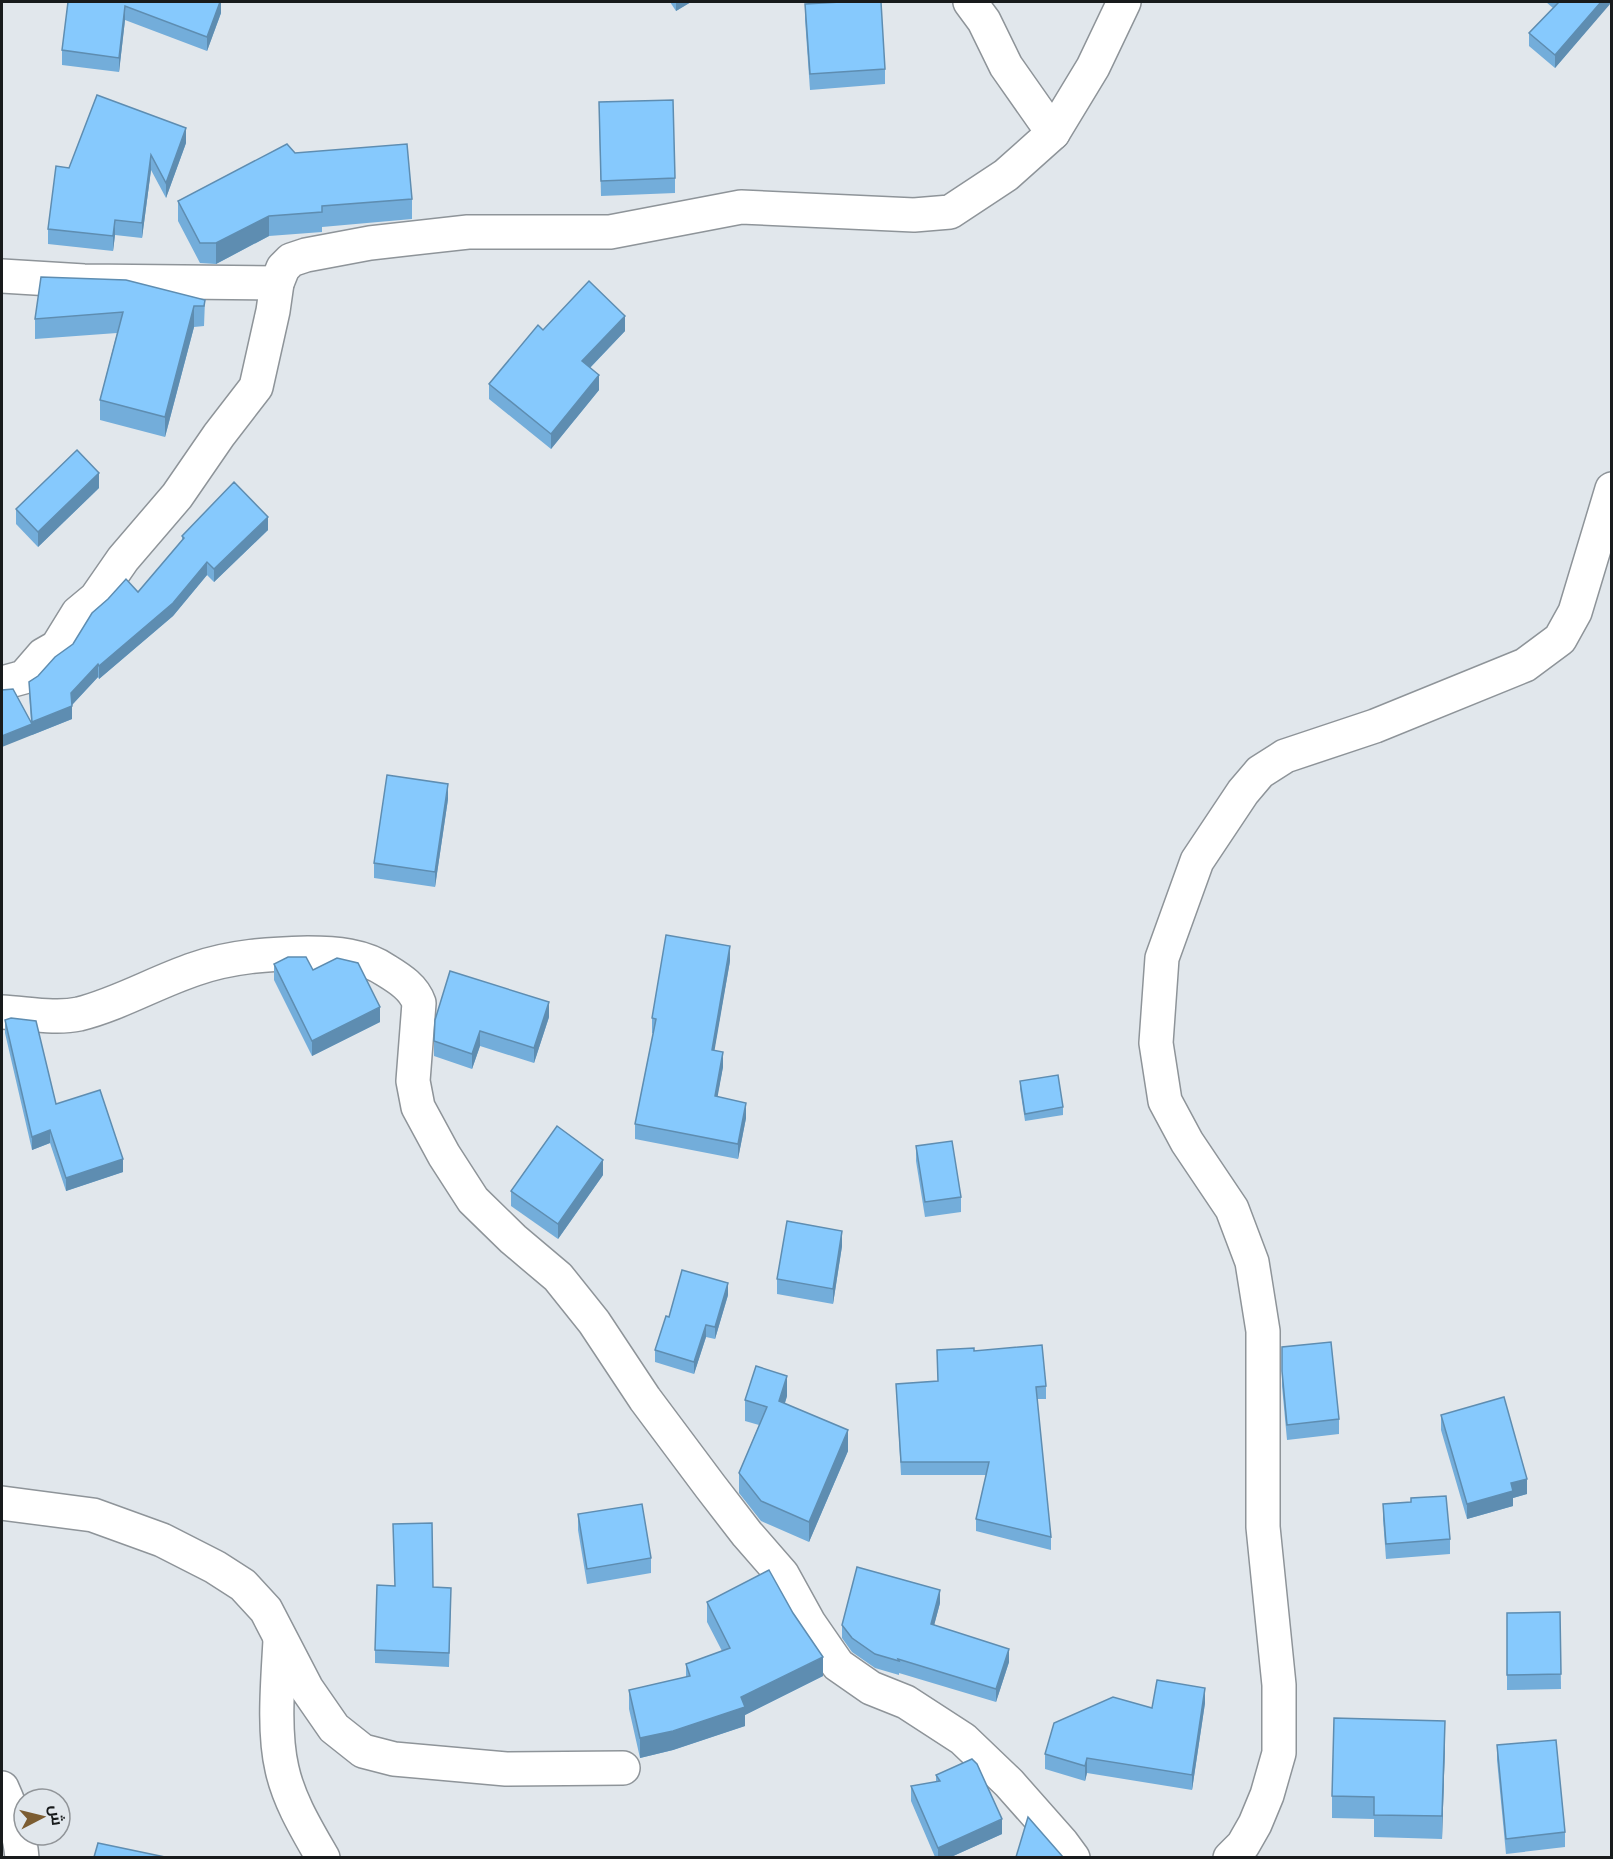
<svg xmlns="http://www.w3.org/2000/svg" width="1613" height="1859" viewBox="0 0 1613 1859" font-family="'Titillium Web',Cairo,sans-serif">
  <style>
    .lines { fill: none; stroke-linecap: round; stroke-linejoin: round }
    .minor-casing { stroke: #8e9499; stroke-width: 36 }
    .minor { stroke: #fff; stroke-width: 33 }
    .wall { fill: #73adda }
    .shaded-wall { fill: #5e8db1 }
    .building { fill: #86c9fd; stroke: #5e8db1; stroke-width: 1.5 }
  </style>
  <rect width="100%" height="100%" fill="#e1e7ec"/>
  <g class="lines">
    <g class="minor-casing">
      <g id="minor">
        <polyline points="970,2 984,21 1006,66 1053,133 1093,67 1124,2"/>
        <polyline points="2,276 84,281 277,283"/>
        <polyline points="2,683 24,677 43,655 57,647 78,613 96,598 123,559 177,496 219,435 256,387 273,311 277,283 283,268 291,260 306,255 370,243 468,232 610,232 741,207 914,215 950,212 1006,175 1053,133"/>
        <path d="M2,1012C26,1013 55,1019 79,1014C119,1004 156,982 195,969C232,956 269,954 308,953C335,953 364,955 387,971C400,979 414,988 419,1003L413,1081L418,1107L444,1155L473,1200L513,1239L558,1277L594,1322L645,1399L710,1486L747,1534L782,1574L809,1623L838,1665L871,1688L906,1702L963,1739L1009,1783L1062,1843L1073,1858"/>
        <polyline points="2,1503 93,1515 162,1540 215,1567 243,1585 266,1610 307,1689 334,1728 363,1751 394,1759 506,1769 623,1768"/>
        <path d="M280,1640C278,1679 273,1731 282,1769C289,1801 307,1830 323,1858"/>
        <path d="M2,1788C12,1810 20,1833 22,1858"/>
        <polyline points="1230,1858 1243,1845 1255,1824 1267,1795 1279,1753 1279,1685 1263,1527 1263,1331 1252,1262 1232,1209 1187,1142 1165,1101 1156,1043 1162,958 1197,861 1243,792 1260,772 1285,756 1375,726 1525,665 1560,639 1575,612 1612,489"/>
      </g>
    </g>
    <use href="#minor" class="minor"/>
  </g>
  <g class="wall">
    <polygon points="68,2 221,2 221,13 207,51 125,20 119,72 62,65 62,50"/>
    <polygon points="670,2 691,2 676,11"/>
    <polygon points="1546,2 1611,2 1555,68 1529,46 1529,33 1553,8"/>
    <polygon points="805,4 885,69 885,84 810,90 805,19"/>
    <polygon points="599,117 675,178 675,193 601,196"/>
    <polygon points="186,143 166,198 151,170 142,238 115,235 113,251 48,244 48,229 69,168"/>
    <polygon points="295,153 412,199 412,219 322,227 322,232 269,236 216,264 200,263 178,221 178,201"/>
    <polygon points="205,300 204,326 194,327 165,437 100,420 100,400 117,333 35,339 35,319"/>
    <polygon points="543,330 625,331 590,368 599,390 551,449 489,399 489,384"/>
    <polygon points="99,488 38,547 16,524 16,509"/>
    <polygon points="268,530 214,582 207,575 173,616 99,679 98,677 72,705 72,719 32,735 32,731 32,735 29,695 29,682 38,676 73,644 138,592 182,540 182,536"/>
    <polygon points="448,799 435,887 374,878 374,863"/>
    <polygon points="730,961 714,1050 723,1067 717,1097 746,1118 738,1159 635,1139 635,1124 653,1033 652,1033 652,1018"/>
    <polygon points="274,964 313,970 380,1022 312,1056 274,980"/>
    <polygon points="549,1017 534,1063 480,1046 472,1069 434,1056 434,1041"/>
    <polygon points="5,1020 56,1104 123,1172 66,1191 50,1143 32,1150 5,1033"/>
    <polygon points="1020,1081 1063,1107 1063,1115 1025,1121 1020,1089"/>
    <polygon points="916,1146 961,1197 961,1212 925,1217 916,1161"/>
    <polygon points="603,1175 558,1239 511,1206 511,1191"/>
    <polygon points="842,1246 833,1304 777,1294 777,1279"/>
    <polygon points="728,1295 715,1339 706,1337 694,1374 655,1362 655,1350 669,1317"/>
    <polygon points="1282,1347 1339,1419 1339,1434 1287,1440 1282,1386"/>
    <polygon points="937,1350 974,1351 1046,1386 1046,1399 1037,1399 1051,1537 1051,1550 976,1531 976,1519 986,1475 901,1475 896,1384 938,1381"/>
    <polygon points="787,1396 785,1403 848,1451 809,1542 761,1521 739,1493 739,1473 759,1425 745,1421 745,1400"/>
    <polygon points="1441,1415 1527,1494 1513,1498 1513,1506 1467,1519 1441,1430"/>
    <polygon points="1383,1504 1450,1539 1450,1554 1386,1559 1383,1519"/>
    <polygon points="578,1514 651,1558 651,1573 587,1584 578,1530"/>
    <polygon points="433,1587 451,1601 449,1667 375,1663 375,1650"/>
    <polygon points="707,1602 823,1676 745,1715 745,1726 673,1750 640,1758 629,1709 629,1690 686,1677 686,1664 722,1651 707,1622"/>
    <polygon points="940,1603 934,1625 1009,1662 996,1702 899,1673 899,1675 875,1668 852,1652 842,1638 842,1625"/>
    <polygon points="1560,1612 1561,1689 1507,1690 1507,1613"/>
    <polygon points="1205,1703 1192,1790 1087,1773 1085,1781 1045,1769 1045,1754 1152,1708"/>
    <polygon points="1445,1743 1442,1839 1374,1837 1374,1819 1332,1818 1332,1796"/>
    <polygon points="1497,1745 1565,1832 1565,1847 1506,1854 1497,1760"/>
    <polygon points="936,1775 1002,1834 951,1857 935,1857 911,1801 911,1786 936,1782"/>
  </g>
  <g class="shaded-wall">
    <polygon points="220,2 221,2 221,13 207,51 207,37"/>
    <polygon points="676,2 691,2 676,11"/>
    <polygon points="1601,2 1611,2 1611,3 1555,68 1555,55"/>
    <polygon points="125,6 125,20 119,72 119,58"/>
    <polygon points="186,128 186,143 166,198 166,183"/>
    <polygon points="151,155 151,170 142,238 142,223"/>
    <polygon points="269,216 269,236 216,264 216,243"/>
    <polygon points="115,220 115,235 113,251 113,236"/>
    <polygon points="194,306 194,327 165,437 165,417"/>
    <polygon points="625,316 625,331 582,376 582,361"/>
    <polygon points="599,375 599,390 551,449 551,434"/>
    <polygon points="99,473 99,488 38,547 38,532"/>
    <polygon points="268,517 268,530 214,582 214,569"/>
    <polygon points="207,562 207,575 173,616 99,679 99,666"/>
    <polygon points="98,664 98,677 71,706 71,693"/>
    <polygon points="72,706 72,719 32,735 32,722"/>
    <polygon points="32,724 32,735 2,747 2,736"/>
    <polygon points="448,784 448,799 435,887 435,872"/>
    <polygon points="730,946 730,961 712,1065 712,1050"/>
    <polygon points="549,1002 549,1017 534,1063 534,1048"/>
    <polygon points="380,1007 380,1022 312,1056 312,1041"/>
    <polygon points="480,1031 480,1046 472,1069 472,1054"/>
    <polygon points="723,1052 723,1067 715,1111 715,1096"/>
    <polygon points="746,1103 746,1118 738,1159 738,1144"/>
    <polygon points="50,1130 50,1143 32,1150 32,1137"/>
    <polygon points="123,1159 123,1172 66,1191 66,1178"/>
    <polygon points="603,1160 603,1175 558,1239 558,1224"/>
    <polygon points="842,1231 842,1246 833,1304 833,1289"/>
    <polygon points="728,1283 728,1295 715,1339 715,1327"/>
    <polygon points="706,1325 706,1337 694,1374 694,1362"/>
    <polygon points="787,1376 787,1396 779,1421 779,1401"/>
    <polygon points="848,1430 848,1451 809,1542 809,1522"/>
    <polygon points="1527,1479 1527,1494 1513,1498 1513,1506 1467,1519 1467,1504 1511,1483"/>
    <polygon points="940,1590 940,1603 931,1637 931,1624"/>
    <polygon points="1009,1649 1009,1662 996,1702 996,1689"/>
    <polygon points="823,1657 823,1676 745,1715 745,1726 673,1750 640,1758 640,1738 741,1697"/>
    <polygon points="1205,1688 1205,1703 1192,1790 1192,1775"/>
    <polygon points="1445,1721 1445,1743 1442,1839 1442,1816"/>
    <polygon points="1087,1758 1087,1773 1085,1781 1085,1766"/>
    <polygon points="1002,1819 1002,1834 951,1857 938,1857 938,1848"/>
  </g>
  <g class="building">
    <polygon points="68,2 220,2 207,37 125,6 119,58 62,50"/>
    <polygon points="841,2 881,2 885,69 810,74 805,4"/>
    <polygon points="1559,2 1601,2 1555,55 1529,33"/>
    <polygon points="97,95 186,128 166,183 151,155 142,223 115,220 113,236 48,229 56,166 69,168"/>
    <polygon points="673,100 675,178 601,181 599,102"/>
    <polygon points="287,144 295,153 407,144 412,199 322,206 322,212 269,216 216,243 200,243 178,201"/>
    <polygon points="41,277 126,280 205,300 204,306 194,306 165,417 100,400 123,312 35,319"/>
    <polygon points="589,281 625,316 582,361 599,375 551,434 489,384 538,325 543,330"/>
    <polygon points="77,450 99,473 38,532 16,509"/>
    <polygon points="234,482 268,517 214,569 207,562 173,603 99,666 98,664 71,693 72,706 32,722 29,682 38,676 55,657 73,644 92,613 108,599 126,579 138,592 184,538 182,536"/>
    <polygon points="13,689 32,724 2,736 2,690"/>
    <polygon points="387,775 448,784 435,872 374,863"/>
    <polygon points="666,935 730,946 712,1050 723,1052 715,1096 746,1103 738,1144 635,1124 656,1019 652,1018"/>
    <polygon points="288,957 306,957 313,970 337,958 358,963 380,1007 312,1041 274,964"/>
    <polygon points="450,971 549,1002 534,1048 480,1031 472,1054 434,1041 435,1020"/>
    <polygon points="11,1018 36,1021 56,1104 100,1090 123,1159 66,1178 50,1130 32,1137 5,1020"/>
    <polygon points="1058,1075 1063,1107 1025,1114 1020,1081"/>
    <polygon points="557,1126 603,1160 558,1224 511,1191"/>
    <polygon points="952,1141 961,1197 925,1202 916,1146"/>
    <polygon points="787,1221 842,1231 833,1289 777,1279"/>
    <polygon points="682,1270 728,1283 715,1327 706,1325 694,1362 655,1350 666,1316 669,1317"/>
    <polygon points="1331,1342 1339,1419 1287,1425 1282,1371 1282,1347"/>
    <polygon points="1042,1345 1046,1386 1036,1387 1051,1537 976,1519 989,1462 901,1462 896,1384 938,1381 937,1350 974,1348 974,1351"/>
    <polygon points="756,1366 787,1376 779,1401 848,1430 809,1522 761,1501 739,1473 767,1407 745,1400"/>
    <polygon points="1504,1397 1527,1479 1511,1483 1513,1491 1467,1504 1441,1415"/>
    <polygon points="1446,1496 1450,1539 1386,1544 1383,1504 1411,1502 1411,1498"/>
    <polygon points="642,1504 651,1558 587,1569 578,1514"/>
    <polygon points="432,1523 433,1587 451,1588 449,1653 375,1650 377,1585 395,1586 393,1524"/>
    <polygon points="857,1567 940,1590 931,1624 1009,1649 996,1689 898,1659 899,1661 875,1654 852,1638 842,1625"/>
    <polygon points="769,1570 793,1613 823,1657 741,1697 745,1707 673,1731 640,1738 629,1690 690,1676 686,1664 730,1648 707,1602"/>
    <polygon points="1560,1612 1561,1674 1507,1675 1507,1613"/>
    <polygon points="1157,1680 1205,1688 1192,1775 1087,1758 1085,1766 1045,1754 1054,1723 1113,1697 1152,1708"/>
    <polygon points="1334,1718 1445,1721 1442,1816 1374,1815 1374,1797 1332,1796"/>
    <polygon points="1556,1740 1565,1832 1506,1839 1497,1745"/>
    <polygon points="972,1759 977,1764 1002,1819 938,1848 911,1786 940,1781 936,1775"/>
    <polygon points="1028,1817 1063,1857 1016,1857"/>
    <polygon points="98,1843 165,1857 94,1857"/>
  </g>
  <rect width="1613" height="1859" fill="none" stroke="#181b1c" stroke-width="6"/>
  <g transform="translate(42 1817) rotate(83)"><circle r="28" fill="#e1e7ec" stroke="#919599" stroke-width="1.5"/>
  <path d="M0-4.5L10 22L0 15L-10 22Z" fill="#7c5d32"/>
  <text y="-9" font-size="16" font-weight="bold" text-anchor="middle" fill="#181b1c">ش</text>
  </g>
</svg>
